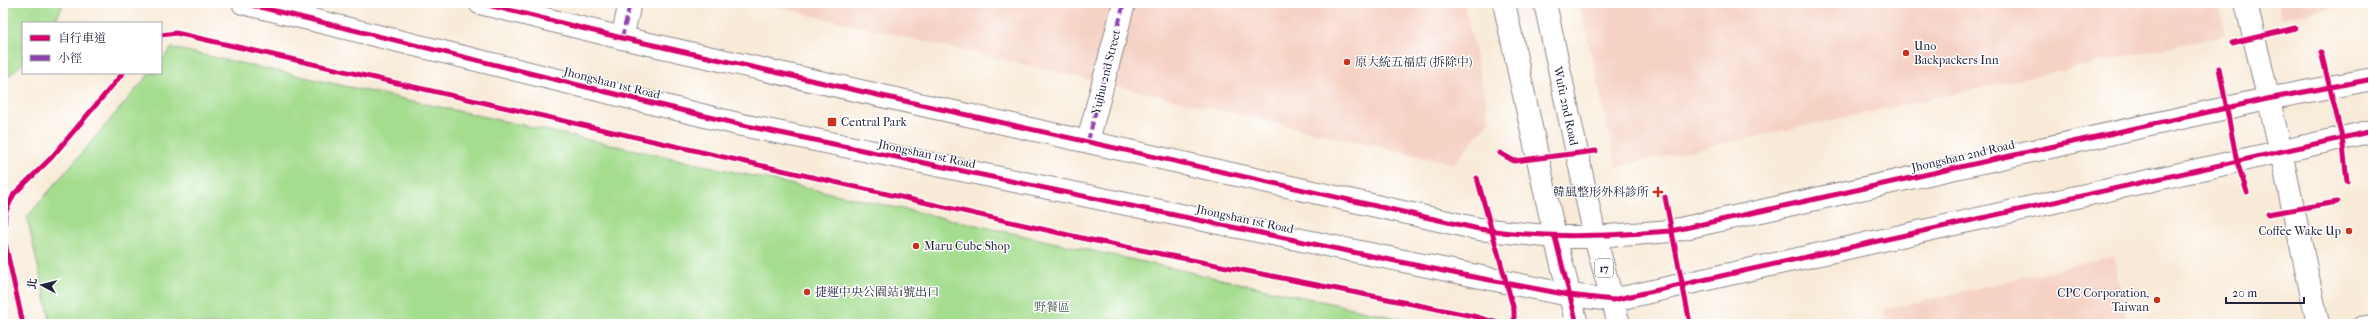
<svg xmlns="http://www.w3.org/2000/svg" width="2376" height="327" viewBox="0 0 2376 327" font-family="'IM FELL French Canon','Noto Serif TC',serif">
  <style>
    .built { fill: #f6d2c4 }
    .green { fill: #a5dd8f; stroke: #648065 }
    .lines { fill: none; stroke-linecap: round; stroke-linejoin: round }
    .lane-casing { stroke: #8d8689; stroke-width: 16 }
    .street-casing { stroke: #8d8689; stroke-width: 24 }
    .secondary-casing { stroke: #8d8689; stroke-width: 24 }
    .primary-casing { stroke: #8d8689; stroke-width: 24 }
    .lane { stroke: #fff; stroke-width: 14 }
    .street { stroke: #fff; stroke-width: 22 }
    .secondary { stroke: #fff; stroke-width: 22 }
    .primary { stroke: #fff; stroke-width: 22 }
    .quiet { stroke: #8e44ad; stroke-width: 4; stroke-dasharray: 8 4; stroke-linecap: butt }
    .cycleway-casing { stroke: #fff; stroke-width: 8 }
    .cycleway { stroke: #d6006c; stroke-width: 5 }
    .poi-dot { fill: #c8321e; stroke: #fff; stroke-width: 1.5 }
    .labels { text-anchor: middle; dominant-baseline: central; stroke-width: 3; stroke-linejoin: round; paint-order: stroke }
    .shield { fill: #fff; stroke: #646476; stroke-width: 1 }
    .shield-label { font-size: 11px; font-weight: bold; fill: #22223b }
    .poi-label { font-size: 12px; fill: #22223b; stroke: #fff; text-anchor: start }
    .street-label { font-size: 12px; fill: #22223b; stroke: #fff }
    .park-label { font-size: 12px; fill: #495a54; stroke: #fff }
  </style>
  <rect width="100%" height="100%" fill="#fff"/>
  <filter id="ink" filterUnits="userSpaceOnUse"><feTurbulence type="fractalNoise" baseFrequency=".025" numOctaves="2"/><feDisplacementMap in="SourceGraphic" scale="8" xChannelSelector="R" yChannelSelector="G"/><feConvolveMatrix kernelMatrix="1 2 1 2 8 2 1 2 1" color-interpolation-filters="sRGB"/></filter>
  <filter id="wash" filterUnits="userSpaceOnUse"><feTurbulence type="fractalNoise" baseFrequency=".012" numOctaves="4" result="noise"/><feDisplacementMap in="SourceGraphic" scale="16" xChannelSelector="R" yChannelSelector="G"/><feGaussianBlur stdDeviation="0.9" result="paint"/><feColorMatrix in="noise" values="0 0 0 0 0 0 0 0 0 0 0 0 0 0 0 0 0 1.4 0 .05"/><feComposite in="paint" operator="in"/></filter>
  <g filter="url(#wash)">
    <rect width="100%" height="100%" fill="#f8ead7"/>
    <g class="built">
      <polygon points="758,3 1464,3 1490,120 1454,164"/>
      <polygon points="1580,3 2218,3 2225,35 1616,167"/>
      <polygon points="2278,3 2357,3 2282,18"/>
      <polygon points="2114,256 2127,324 1887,324 1883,310"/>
    </g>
    <g class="green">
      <polygon points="3,3 64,3 54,23 23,23 23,63 3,81"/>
      <polygon points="172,48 1393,317 1426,324 51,324 27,217 150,73 161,73 161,60"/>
    </g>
  </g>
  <g filter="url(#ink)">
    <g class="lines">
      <g class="lane-casing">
        <polyline id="lane" points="2361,324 2373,322"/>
      </g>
      <g class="street-casing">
        <g id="street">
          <polyline points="2246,3 2281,152 2318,324"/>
          <polyline points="622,38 630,3"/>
          <polyline points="1088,141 1124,3"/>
        </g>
      </g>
      <g class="secondary-casing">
        <g id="secondary">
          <polyline points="243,3 742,125 1569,295"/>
          <polyline points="480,3 622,38 1479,229 1555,237 1504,3"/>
          <polyline points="1545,3 1595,237"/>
        </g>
      </g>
      <g class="primary-casing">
        <g id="primary">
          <polyline points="1595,237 1619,324"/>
          <polyline points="1569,295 1613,300 2373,131"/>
          <polyline points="1577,324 1555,237 1595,237 1671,231 2267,99 2373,79"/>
        </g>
      </g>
      <use href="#lane" class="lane"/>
      <use href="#street" class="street"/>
      <use href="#secondary" class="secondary"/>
      <use href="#primary" class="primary"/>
      <g class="quiet">
        <polyline points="622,38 630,3"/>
        <polyline points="1088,141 1124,3"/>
      </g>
      <g class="cycleway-casing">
        <g id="cycleway">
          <polyline points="243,3 742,125 1458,274 1569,295 1613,300 2373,131"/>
          <path d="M480,3L622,38L1479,229C1545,239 1605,236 1671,231L2267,99L2373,79"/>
          <polyline points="161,35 176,33 1086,239 1473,316 1501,324"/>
          <polyline points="2232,43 2295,28"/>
          <polyline points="2321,52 2342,137 2347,181"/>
          <polyline points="2219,68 2237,162 2247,192"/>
          <polyline points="1500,153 1514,161 1596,151"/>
          <polyline points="1477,178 1514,310 1514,324"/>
          <polyline points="1665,197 1690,323"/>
          <polyline points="2268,214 2337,202"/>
          <polyline points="1555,237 1577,324"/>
          <polyline points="23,324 4,238 5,213 14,194 51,158 123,73"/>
        </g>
      </g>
      <use href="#cycleway" class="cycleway"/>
    </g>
  </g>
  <g class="poi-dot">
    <circle cx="1906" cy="53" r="4"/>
    <circle cx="1347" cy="62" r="4"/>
    <rect x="827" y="117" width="10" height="10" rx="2"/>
    <path d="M1656 186h4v4h4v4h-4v4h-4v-4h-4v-4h4z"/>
    <circle cx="2349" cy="231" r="4"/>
    <circle cx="916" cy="246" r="4"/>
    <circle cx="807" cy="292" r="4"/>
    <circle cx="2157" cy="300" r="4"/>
  </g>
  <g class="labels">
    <rect class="shield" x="1595" y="259" width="18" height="18" rx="3"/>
    <g class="shield-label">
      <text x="1604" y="268">17</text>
    </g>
    <g class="poi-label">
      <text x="1914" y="46">Uno<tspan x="1914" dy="14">Backpackers Inn</tspan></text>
      <text x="1355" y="62">原大統五福店 (拆除中)</text>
      <text x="841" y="122">Central Park</text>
      <text x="1649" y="192" text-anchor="end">韓風整形外科診所</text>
      <text x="2341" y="231" text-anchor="end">Coffee Wake Up</text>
      <text x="924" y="246">Maru Cube Shop</text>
      <text x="815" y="292">捷運中央公園站1號出口</text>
      <text x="2149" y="293" text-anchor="end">CPC Corporation,<tspan x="2149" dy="14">Taiwan</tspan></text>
    </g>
    <g class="street-label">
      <text transform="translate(1106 72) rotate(-76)">Yujhu 2nd Street</text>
      <text transform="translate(612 83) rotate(14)">Jhongshan 1st Road</text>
      <text transform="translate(1566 106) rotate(78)">Wufu 2nd Road</text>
      <text transform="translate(927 154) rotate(12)">Jhongshan 1st Road</text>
      <text transform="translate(1963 156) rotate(-13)">Jhongshan 2nd Road</text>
      <text transform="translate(1245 219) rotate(12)">Jhongshan 1st Road</text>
    </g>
    <g class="park-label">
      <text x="1052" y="307">野餐區</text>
    </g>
  </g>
  <rect width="2376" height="327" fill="none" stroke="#fff" stroke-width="16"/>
  <rect x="22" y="22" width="140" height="52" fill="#ffffff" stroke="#a7a7b1"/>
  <rect x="30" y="35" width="20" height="6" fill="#d6006c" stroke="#a7a7b1"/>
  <text x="58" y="42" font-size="12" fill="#22223b">自行車道</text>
  <rect x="30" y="55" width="20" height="6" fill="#8e44ad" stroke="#a7a7b1"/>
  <text x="58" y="62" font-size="12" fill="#22223b">小徑</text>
  <g transform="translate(42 285) rotate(277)" stroke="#ffffff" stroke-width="3" paint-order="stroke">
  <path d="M0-3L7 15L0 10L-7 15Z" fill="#22223b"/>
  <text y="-6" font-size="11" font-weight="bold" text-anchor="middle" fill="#22223b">北</text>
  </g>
  <path d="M2226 297v6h78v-6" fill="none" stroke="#22223b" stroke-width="2"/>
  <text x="2232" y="297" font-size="12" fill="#22223b" stroke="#ffffff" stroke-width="3" paint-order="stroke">20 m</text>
</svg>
